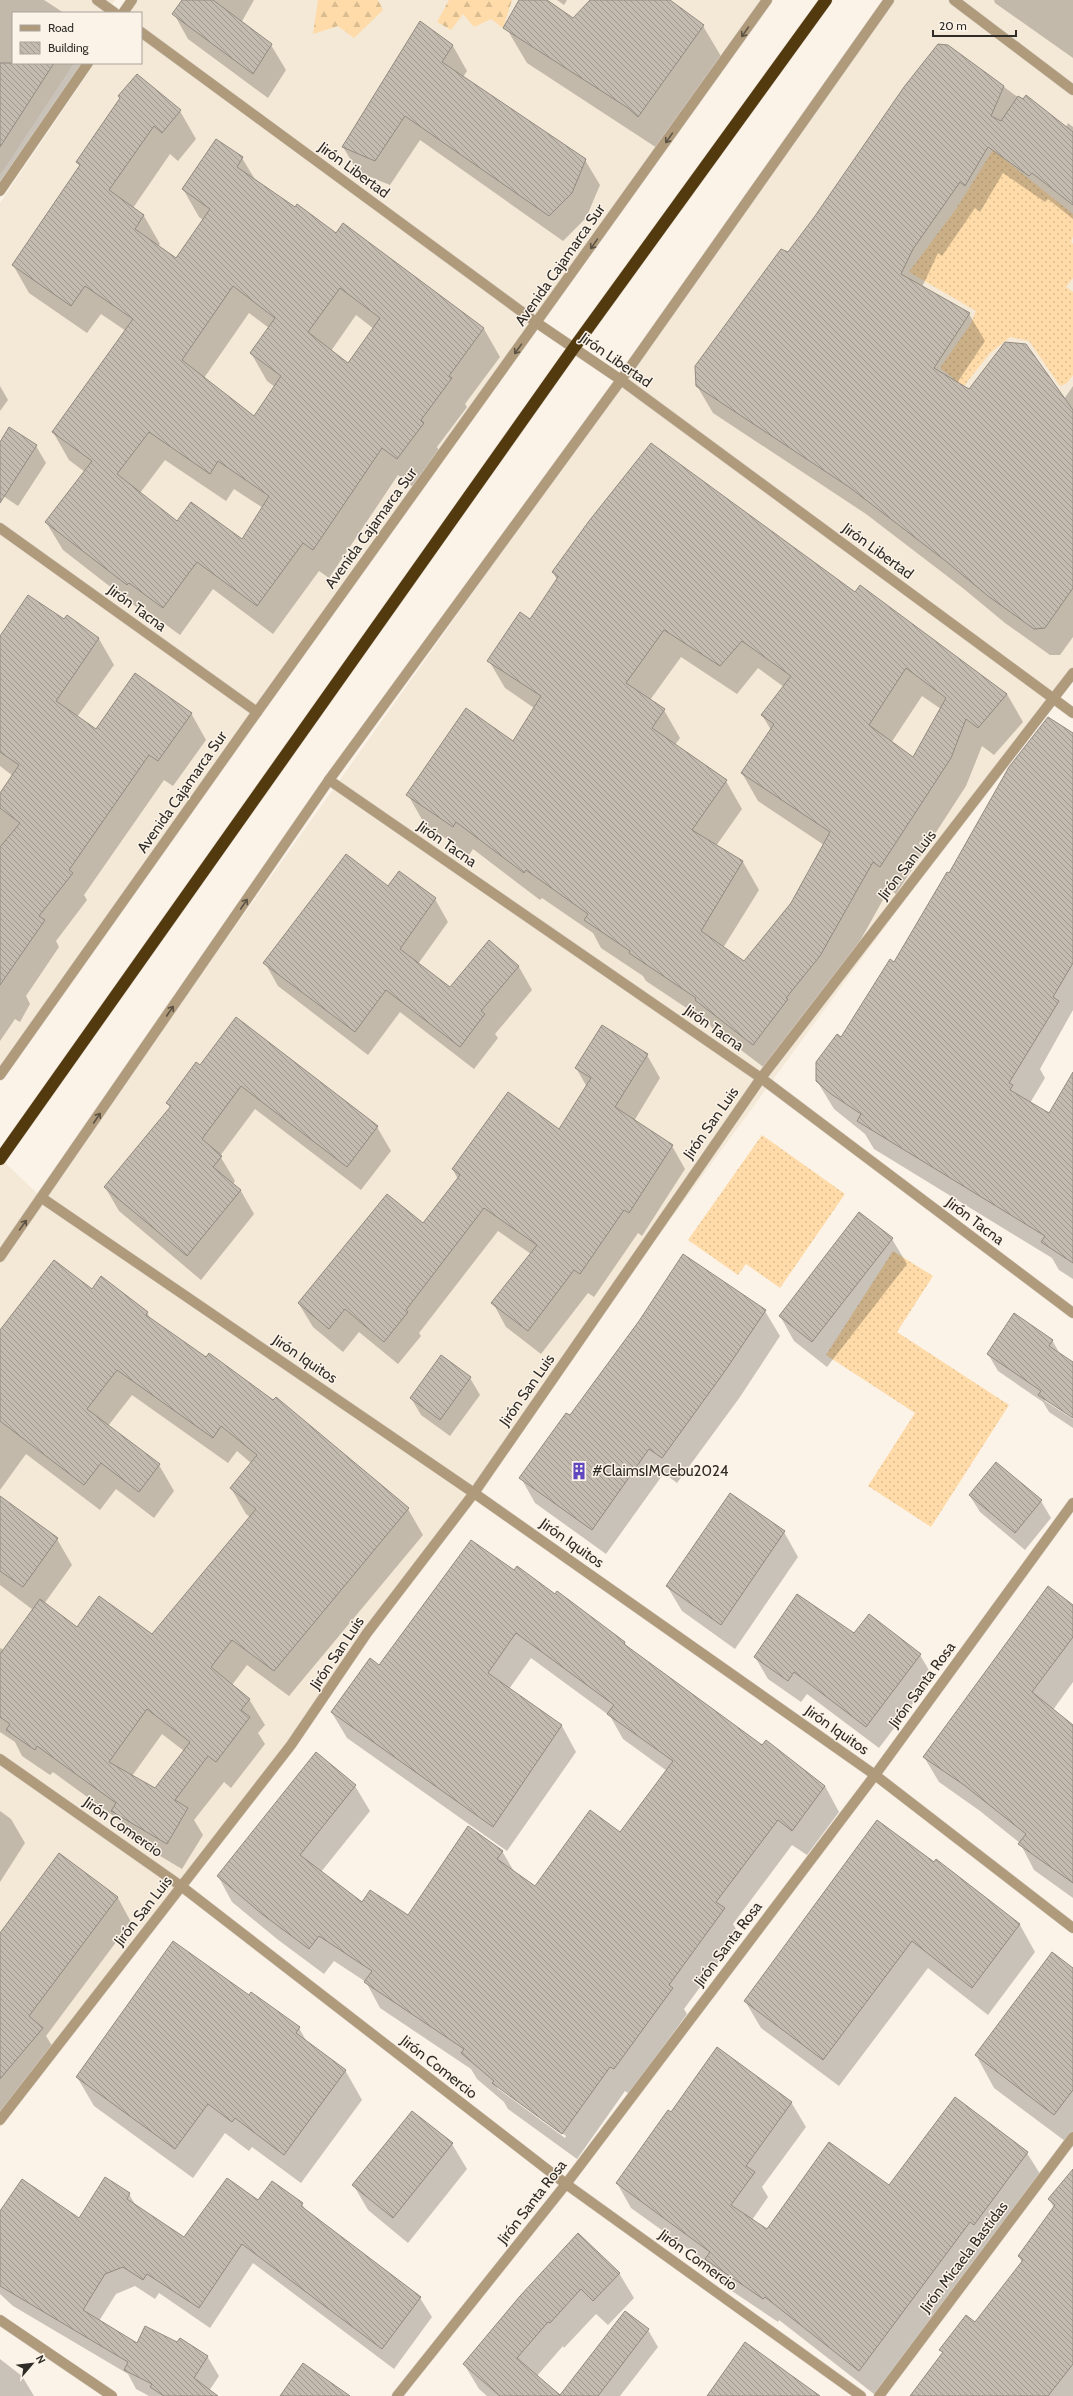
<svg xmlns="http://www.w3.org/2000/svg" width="1073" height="2396" viewBox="0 0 1073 2396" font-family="Cabin,sans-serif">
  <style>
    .built { fill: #f4e8d6 }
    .grass { fill: url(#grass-dots) }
    .forest { fill: url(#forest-firs) }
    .shadow { fill: #0003; fill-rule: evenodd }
    .building { fill: url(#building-back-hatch); stroke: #938b81; fill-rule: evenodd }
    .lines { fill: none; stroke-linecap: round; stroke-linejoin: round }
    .minor-casing { stroke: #d7cfc5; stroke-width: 11 }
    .highway-casing { stroke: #d7cfc5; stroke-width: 13 }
    .minor { stroke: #af9a7b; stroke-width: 10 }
    .highway { stroke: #52390e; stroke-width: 12 }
    .oneway { stroke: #5c5244 }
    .labels { text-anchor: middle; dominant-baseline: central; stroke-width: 3; stroke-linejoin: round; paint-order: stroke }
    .street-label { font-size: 15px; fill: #2f2c27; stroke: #fcf3e8 }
    .poi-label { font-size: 15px; fill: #2f2c27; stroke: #fcf3e8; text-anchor: start }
  </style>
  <defs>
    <pattern id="grass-dots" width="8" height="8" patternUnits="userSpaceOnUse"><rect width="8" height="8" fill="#fedba9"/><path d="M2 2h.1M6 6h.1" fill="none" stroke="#dabc91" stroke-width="1.8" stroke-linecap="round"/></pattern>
    <pattern id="forest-firs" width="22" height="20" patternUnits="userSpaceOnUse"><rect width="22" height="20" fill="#fedba9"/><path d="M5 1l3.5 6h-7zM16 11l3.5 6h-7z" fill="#dabc91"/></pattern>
    <pattern id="building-back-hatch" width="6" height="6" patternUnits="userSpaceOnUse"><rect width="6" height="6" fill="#c3bbb0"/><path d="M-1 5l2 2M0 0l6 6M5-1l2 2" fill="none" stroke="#9f988f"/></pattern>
  </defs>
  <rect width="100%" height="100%" fill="#fcf3e8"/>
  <g class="built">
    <polygon points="0,0 115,0 106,13 13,13 13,63 74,63 0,175"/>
    <polygon points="138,0 766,0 0,1076 0,203 95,63 141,63 141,13 130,13"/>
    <polygon points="895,0 1073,0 1073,671 181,1886 0,2128 0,1158 42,1198"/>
  </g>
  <g class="grass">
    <polygon points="993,150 1073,214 1073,236 1071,242 1073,244 1073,278 1066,287 1073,292 1073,375 1067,383 1060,386 1029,341 1010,337 989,354 950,404 920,426 953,378 940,368 970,325 976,311 909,272 956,209"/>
    <polygon points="762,1135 845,1194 780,1288 746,1264 738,1275 688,1240"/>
    <polygon points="893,1251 933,1276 897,1332 1009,1405 931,1527 868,1486 915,1413 826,1355"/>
  </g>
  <g class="forest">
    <polygon points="318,0 378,0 383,10 354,38 338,26 313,34"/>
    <polygon points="449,0 512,0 503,28 491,19 474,27 463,14 451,30 437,22"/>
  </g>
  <g class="shadow">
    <polygon points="0,0 44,0 64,13 13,13 13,63 85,63 0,196"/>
    <polygon points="183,0 254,0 241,23 271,45 286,70 268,98 188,39 174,14"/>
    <polygon points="557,0 567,0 564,5"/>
    <polygon points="591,0 668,0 703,26 722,58 657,148 527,63 508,31 573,19"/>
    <polygon points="994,0 1073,0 1073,58 995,3"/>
    <polygon points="453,46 467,71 463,77 585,160 600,185 586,218 563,241 420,140 390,185 358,172 343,147"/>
    <polygon points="948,46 1023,101 1066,127 1068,123 1073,127 1073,219 1048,199 1045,202 1003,173 980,212 975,208 942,256 938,253 922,287 969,314 985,341 957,383 969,390 1064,399 1073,386 1073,637 1060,655 1050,655 1005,623 964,589 866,514 713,413 697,386 788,253"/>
    <path d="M119,96L180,111L196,139L178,161L170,154L133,208L144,216L160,244L158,246L177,259L203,220L199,217L183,189L242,158L256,181L336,235L343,225L484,329L500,357L465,404L467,407L437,447L440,452L413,487L398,475L329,578L319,571L273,634L213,589L180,635L146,610L144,613L63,550L46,522L85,472L69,460L53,432L126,331L101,314L87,333L29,293L13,265L80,167L78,163L120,99ZM249,313L269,328L251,353L267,381L275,387L254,418L204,378ZM356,315L374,329L348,365L331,351ZM165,460L226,501L234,489L263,508L242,540L177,523L140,493Z"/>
    <polygon points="0,386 8,400 0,411"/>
    <polygon points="0,444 36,446 46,463 18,506 0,494"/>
    <path d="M553,572L855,593L1007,694L1023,722L994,755L982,746L966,786L896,894L889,889L836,984L770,1072L712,1028L709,1023L646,981L643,976L601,948L593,933L542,898L540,900L473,849L469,855L424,823L408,795L513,743L534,708L505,688L489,661L530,620L557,580ZM681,657L737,694L758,668L784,687L762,715L771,730L742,773L758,801L824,845L792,904L744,963L723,948L759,890L743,862L716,846L742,809L726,781L675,745L680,738L664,710L650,700ZM922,696L941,709L913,759L891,743Z"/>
    <polygon points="67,616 99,639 114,665 77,717 96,731 191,713 206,740 173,786 164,780 84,895 87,900 56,941 59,947 26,996 30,1004 20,1022 15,1019 0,1041 0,794 13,776 0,766 0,638 64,620"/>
    <polygon points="1073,734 1073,1010 1040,1069 1045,1078 1030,1103 1049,1114 1073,1074 1073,1279 1059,1270 1052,1258 874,1149 865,1134 834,1109 817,1081 842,1038 895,964 949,874"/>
    <polygon points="388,888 435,899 448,922 418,964 450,988 489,942 519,967 532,990 495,1034 498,1038 474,1069 400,1012 368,1055 278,986 265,963"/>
    <polygon points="236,1018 377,1127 391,1151 361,1190 255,1109 220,1156 235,1181 233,1184 241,1191 254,1214 201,1280 119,1211 105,1187 170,1108 167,1103 200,1066"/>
    <polygon points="647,1055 660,1078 634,1121 672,1146 685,1169 642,1236 638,1233 594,1297 588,1293 541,1354 506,1327 493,1303 531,1254 498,1231 419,1333 421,1336 398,1364 359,1332 343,1352 313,1327 299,1304 423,1225 458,1179 453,1170 559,1130 587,1087 576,1068"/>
    <polygon points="860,1213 892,1239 907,1264 827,1367 794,1341 780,1316"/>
    <path d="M92,1290L147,1313L152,1321L408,1509L423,1535L289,1696L247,1665L232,1685L249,1699L265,1725L258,1733L265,1744L231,1788L224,1782L194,1820L203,1835L182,1869L128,1837L116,1818L53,1772L50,1775L22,1756L15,1742L0,1732V1648L4,1650L33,1610L0,1585V1497L57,1539L72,1565L44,1604L77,1628L152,1635L251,1518L246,1514L231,1488L251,1463L237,1451L228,1463L132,1395L108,1426L159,1465L174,1491L154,1518L116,1489L100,1510L26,1454L0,1490V1331ZM162,1734L184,1751L155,1790L132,1776Z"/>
    <polygon points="765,1311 780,1336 740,1397 677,1483 664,1473 606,1554 535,1503 521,1478 570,1417"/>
    <polygon points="1052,1340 1060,1354 1073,1363 1073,1417 1045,1399 1045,1401 1073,1419 1073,1428 1049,1412 1043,1402 998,1371 988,1354"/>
    <polygon points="470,1378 480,1395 450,1436 421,1415 411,1398"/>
    <polygon points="997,1464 1041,1501 1051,1518 1025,1550 980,1512 970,1496"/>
    <polygon points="784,1532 798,1557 735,1649 682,1611 667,1586"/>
    <path d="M514,1572L625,1643L628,1649L762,1746L825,1786L839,1812L807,1855L792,1845L733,1924L739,1934L684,2009L687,2014L629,2094L625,2091L577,2159L508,2109L504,2102L477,2079L471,2069L380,2008L366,1982L334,1961L324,1974L277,1939L232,1902L218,1876L355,1786L370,1811L321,1872L363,1904L408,1916L502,1851L515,1873L535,1887L620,1833L667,1771L623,1739L610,1716L531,1658L509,1689L562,1726L576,1752L507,1851L347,1738L332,1713L379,1667ZM497,2085L566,2136L565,2138L497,2088Z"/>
    <polygon points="1073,1606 1073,1682 1053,1710 1073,1726 1073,1898 1034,1870 1020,1843 980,1811 939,1782 924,1757"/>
    <polygon points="854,1635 920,1655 933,1677 879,1748 807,1694 801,1702 768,1679 755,1657"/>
    <polygon points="0,1811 11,1819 25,1843 0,1882"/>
    <polygon points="60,1855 118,1898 131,1922 46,2036 56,2052 0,2119 0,1934"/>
    <polygon points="936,1861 1020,1925 1035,1952 988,2015 928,1968 839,2086 761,2028 745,2001"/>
    <polygon points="1073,1970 1073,2147 994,2088 976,2055"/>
    <polygon points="250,1997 299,2028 307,2042 345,2070 362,2100 301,2183 252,2147 249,2151 225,2133 193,2178 94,2106 77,2077"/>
    <polygon points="955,2098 1027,2153 1042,2177 988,2249 985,2246 874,2394 779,2320 778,2322 720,2283 709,2264 631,2208 617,2183 671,2113 791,2102 806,2127 762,2187 768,2197 752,2220 767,2231 889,2187"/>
    <polygon points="412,2112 452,2144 467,2169 408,2243 368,2210 354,2186"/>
    <polygon points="1073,2170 1073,2396 913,2396 943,2354 941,2350 976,2324 1022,2263 1019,2256 1054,2208 1049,2199"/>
    <polygon points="129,2194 136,2206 185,2239 258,2202 302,2204 306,2210 420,2298 432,2317 394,2369 253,2263 210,2328 159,2293 155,2299 135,2286 116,2294 99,2321 137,2345 207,2356 219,2376 209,2391 217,2396 149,2396 136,2389 128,2374 13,2306 0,2294 0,2213 79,2219"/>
    <polygon points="619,2273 634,2298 608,2325 596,2314 564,2348 563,2346 536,2377 548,2396 487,2396 479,2389 464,2364 521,2296"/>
    <polygon points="648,2330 658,2347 620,2396 561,2396"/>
    <polygon points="0,2359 22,2376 34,2396 0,2396"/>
  </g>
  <g class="building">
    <polygon points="182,0 213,0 272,44 253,74 172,14"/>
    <polygon points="519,0 547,0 573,18 590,0 670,0 704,25 638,117 628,108 503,28"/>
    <polygon points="420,21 453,45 442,62 586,159 572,193 549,216 405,116 375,161 342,147"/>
    <polygon points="938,44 948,45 1004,86 991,116 1001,121 1018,96 1023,99 1026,95 1073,132 1073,205 1032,173 1029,176 988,147 965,186 960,182 913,249 901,274 970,313 934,368 969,389 1005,342 1026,344 1073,410 1073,588 1045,628 1034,629 988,596 947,562 849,487 696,386 695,366 781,249 788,252 815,216 904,87"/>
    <polygon points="0,63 54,63 0,147"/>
    <path d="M137,74L181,110L162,133L154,126L109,190L144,215L135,229L176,258L210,209L182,189L216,139L243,157L237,167L295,207L297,204L336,233L343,223L484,328L449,376L452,378L421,420L424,423L397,459L382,448L313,550L303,543L257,606L197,562L163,608L129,583L127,585L45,522L92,461L52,432L133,319L85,286L71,306L12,265L80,165L76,162L120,98L118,96ZM233,286L275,318L250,353L281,376L254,416L182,360ZM340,288L380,318L348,363L308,332ZM149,432L210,474L218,461L269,496L242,539L191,502L177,521L117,474Z"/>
    <polygon points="9,427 37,445 0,503 0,442"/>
    <path d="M651,443L855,592L860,585L1007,694L978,728L966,719L951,758L880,867L873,862L820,956L786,998L788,999L753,1045L695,1000L696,998L629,953L630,951L584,920L588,914L526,870L524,873L456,822L453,827L406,795L466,708L513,741L541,696L487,661L520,612L530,619L558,577L552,572L589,521ZM664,630L720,666L742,641L791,676L761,715L774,724L741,773L830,832L791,903L744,961L701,931L743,861L692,830L727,780L652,728L665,709L626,683ZM906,668L946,698L913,757L869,725Z"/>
    <polygon points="28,595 64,619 67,615 99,638 56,701 96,729 135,673 192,713 158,761 149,755 69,870 73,873 39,916 45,920 0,985 0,847 20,823 0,808 0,793 19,765 0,752 0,636"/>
    <polygon points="1048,717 1073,733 1073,963 1053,997 1059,1001 1009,1083 1013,1085 1010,1090 1049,1113 1073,1072 1073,1263 1041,1242 1045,1236 857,1121 861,1114 831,1094 816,1081 816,1062 837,1034 841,1037 890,959 894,962 947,872 949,873 1009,767"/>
    <polygon points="346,854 388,886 399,871 436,898 400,949 450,987 489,940 519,966 481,1011 485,1014 460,1047 386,990 355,1032 263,963"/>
    <polygon points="236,1017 378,1126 347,1167 241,1086 202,1139 222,1156 213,1167 241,1190 187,1256 104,1187 171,1106 166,1103 196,1062 200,1065"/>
    <polygon points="602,1025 648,1054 615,1107 673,1145 629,1213 624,1210 580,1274 574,1270 528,1331 491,1303 537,1245 484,1208 406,1310 408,1312 384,1342 345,1309 329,1329 298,1303 387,1194 423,1223 460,1175 452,1169 508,1092 559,1129 591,1078 575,1068"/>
    <polygon points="859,1212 893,1238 812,1342 779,1316"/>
    <polygon points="683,1254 766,1310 725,1371 662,1458 649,1449 592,1530 519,1478 566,1413 570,1415 639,1321"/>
    <path d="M54,1260L92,1289L101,1276L148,1312L146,1315L206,1357L209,1353L273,1400L276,1397L409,1508L274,1671L232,1640L211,1667L250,1699L241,1710L250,1717L216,1762L208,1756L175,1800L188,1808L167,1844L111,1811L116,1803L37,1746L35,1750L6,1730L10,1724L0,1717V1654L40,1599L77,1627L99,1596L152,1634L256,1509L230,1488L257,1455L221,1426L213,1438L117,1370L87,1409L160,1464L139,1492L101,1463L84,1485L0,1421V1330ZM147,1709L190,1742L155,1788L109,1762Z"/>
    <polygon points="1014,1313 1053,1340 1049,1346 1073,1362 1073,1418 1038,1395 1041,1391 987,1354"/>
    <polygon points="441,1355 471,1377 440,1420 410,1398"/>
    <polygon points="996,1462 1042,1500 1015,1533 969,1495"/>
    <polygon points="730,1493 785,1531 721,1625 666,1586"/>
    <polygon points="0,1496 58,1538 23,1587 0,1571"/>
    <polygon points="471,1540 514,1570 517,1566 555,1594 557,1591 625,1642 624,1644 762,1745 766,1740 825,1786 792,1831 778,1820 716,1902 725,1908 669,1985 673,1988 614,2069 610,2067 562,2134 492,2083 494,2081 461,2053 464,2049 364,1982 372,1971 319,1936 309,1949 262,1914 217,1876 316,1752 356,1785 300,1855 362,1902 370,1890 408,1915 468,1826 503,1851 497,1859 535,1886 590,1810 620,1832 673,1761 607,1714 614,1705 516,1633 488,1673 562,1725 493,1827 331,1712 370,1658 379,1665"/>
    <polygon points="1048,1586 1073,1605 1073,1637 1032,1692 1073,1725 1073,1883 1018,1844 1026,1834 964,1785 923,1757"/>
    <polygon points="797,1594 854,1633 869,1614 921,1654 866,1727 794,1672 788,1681 754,1657"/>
    <polygon points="877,1820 934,1862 936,1859 1020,1924 972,1988 912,1941 823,2060 744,2001"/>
    <polygon points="59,1853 118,1897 29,2016 43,2028 0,2079 0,1933"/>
    <polygon points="173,1941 249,1995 251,1992 300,2027 296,2033 346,2070 284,2155 235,2118 232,2122 208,2104 175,2149 76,2077"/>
    <polygon points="1052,1952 1073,1968 1073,2090 1054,2115 975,2055"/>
    <polygon points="717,2047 792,2102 746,2166 755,2172 731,2205 767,2229 829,2142 889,2185 955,2097 1028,2152 974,2225 970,2222 859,2371 765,2297 763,2299 705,2259 710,2252 616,2183 668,2110 671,2112"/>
    <polygon points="412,2111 453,2143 393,2218 352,2185"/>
    <polygon points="1073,2169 1073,2364 1048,2396 910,2396 943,2352 939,2350 966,2315 975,2322 1023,2260 1018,2256 1055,2205 1048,2199"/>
    <polygon points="105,2177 130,2193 127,2199 184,2237 227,2178 258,2200 272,2181 303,2203 301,2206 421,2297 382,2349 242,2244 199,2308 147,2274 143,2280 123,2267 105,2274 83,2310 137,2343 145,2326 177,2342 180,2338 208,2356 194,2378 218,2396 164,2396 150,2387 152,2384 124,2370 128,2362 0,2286 0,2211 22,2179 79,2218"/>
    <polygon points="578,2233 620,2273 593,2301 581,2289 550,2323 548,2322 517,2358 560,2395 625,2311 649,2329 598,2396 500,2396 463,2364 520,2296"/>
    <polygon points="745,2342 820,2396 707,2396"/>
    <polygon points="303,2363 350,2396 280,2396"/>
  </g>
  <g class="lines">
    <g class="minor-casing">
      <g id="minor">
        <polyline points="97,0 115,13"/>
        <polyline points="954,0 1073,90"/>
        <polyline points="123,13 132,0"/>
        <polyline points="141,32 537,323 621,380 1073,713"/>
        <polyline points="0,191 88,63"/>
        <polyline points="0,528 257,712"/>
        <polyline points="329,780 761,1078 1073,1313"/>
        <polyline points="0,1075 257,712 767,0"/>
        <polyline points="42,1198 474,1493 875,1775 1073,1928"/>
        <polyline points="0,1257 329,780 621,380 889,0"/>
        <polyline points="0,1759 181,1886 566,2184 861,2396"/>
        <polyline points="0,2120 291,1745 367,1633 474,1493 761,1078 1073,673"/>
        <polyline points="0,2320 112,2396"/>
        <polyline points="397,2396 566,2184 875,1775 1073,1503"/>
        <polyline points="879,2396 1073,2137"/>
      </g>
    </g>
    <g class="highway-casing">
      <polyline id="highway" points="0,1159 573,349 826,0"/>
    </g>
    <use href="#minor" class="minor"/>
    <use href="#highway" class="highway"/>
  </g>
  <defs><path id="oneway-shaft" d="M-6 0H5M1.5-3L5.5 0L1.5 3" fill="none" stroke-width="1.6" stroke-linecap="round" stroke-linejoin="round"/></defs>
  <g class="oneway">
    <use href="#oneway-shaft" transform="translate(745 32) rotate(125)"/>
    <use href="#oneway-shaft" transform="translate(669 138) rotate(125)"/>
    <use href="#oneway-shaft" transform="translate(594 244) rotate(125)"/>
    <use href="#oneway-shaft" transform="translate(518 349) rotate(126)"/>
    <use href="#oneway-shaft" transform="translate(244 904) rotate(-56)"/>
    <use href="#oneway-shaft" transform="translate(170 1011) rotate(-56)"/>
    <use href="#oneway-shaft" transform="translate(97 1118) rotate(-56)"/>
    <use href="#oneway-shaft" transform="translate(23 1225) rotate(-54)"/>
  </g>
  <defs>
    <g id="building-bare" transform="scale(1.38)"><path d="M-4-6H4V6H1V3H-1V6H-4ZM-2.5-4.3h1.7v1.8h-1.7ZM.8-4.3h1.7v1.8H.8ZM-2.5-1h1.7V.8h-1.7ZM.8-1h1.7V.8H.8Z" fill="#5f47c0" stroke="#fcf3e8" stroke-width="2.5" paint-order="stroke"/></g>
  </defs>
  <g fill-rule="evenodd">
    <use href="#building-bare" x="579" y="1471"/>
  </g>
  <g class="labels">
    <g class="street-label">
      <text transform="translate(354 170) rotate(36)">Jirón Libertad</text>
      <text transform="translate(560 265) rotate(-55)">Avenida Cajamarca Sur</text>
      <text transform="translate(616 360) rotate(35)">Jirón Libertad</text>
      <text transform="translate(371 528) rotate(-54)">Avenida Cajamarca Sur</text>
      <text transform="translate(878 551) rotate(36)">Jirón Libertad</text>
      <text transform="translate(137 608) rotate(36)">Jirón Tacna</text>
      <text transform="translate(182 792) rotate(-55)">Avenida Cajamarca Sur</text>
      <text transform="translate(447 844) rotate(35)">Jirón Tacna</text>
      <text transform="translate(907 865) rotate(-52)">Jirón San Luis</text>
      <text transform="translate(714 1028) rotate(35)">Jirón Tacna</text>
      <text transform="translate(711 1123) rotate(-55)">Jirón San Luis</text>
      <text transform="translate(975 1221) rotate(37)">Jirón Tacna</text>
      <text transform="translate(305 1359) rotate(34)">Jirón Iquitos</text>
      <text transform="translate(527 1390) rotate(-55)">Jirón San Luis</text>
      <text transform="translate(572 1543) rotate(35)">Jirón Iquitos</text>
      <text transform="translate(337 1653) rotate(-56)">Jirón San Luis</text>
      <text transform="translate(922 1685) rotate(-54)">Jirón Santa Rosa</text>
      <text transform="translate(837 1730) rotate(35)">Jirón Iquitos</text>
      <text transform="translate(123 1827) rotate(35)">Jirón Comercio</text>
      <text transform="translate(143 1911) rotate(-52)">Jirón San Luis</text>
      <text transform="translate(728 1944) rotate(-53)">Jirón Santa Rosa</text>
      <text transform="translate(439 2067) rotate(38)">Jirón Comercio</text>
      <text transform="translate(532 2202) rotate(-52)">Jirón Santa Rosa</text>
      <text transform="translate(964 2257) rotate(-53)">Jirón Micaela Bastidas</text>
      <text transform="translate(698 2260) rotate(36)">Jirón Comercio</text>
    </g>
    <g class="poi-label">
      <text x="592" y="1471">#ClaimsIMCebu2024</text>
    </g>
  </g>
  <rect x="12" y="12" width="130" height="52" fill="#fcf3e8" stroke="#aaa39b"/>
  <rect x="20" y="25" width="20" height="6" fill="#af9a7b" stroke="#aaa39b"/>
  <text x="48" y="32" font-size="12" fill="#2f2c27">Road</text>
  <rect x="20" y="42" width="20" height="12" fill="url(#building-back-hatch)" stroke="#aaa39b"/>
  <text x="48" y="52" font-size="12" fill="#2f2c27">Building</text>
  <g transform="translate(32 2364) rotate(62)" stroke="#fcf3e8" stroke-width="3" paint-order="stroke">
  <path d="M0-3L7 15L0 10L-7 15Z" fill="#2f2c27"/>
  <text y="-6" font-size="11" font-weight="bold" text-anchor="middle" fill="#2f2c27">N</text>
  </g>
  <path d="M933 30v6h83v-6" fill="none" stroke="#2f2c27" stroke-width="2"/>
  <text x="939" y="30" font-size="12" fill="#2f2c27" stroke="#fcf3e8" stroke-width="3" paint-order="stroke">20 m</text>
</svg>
